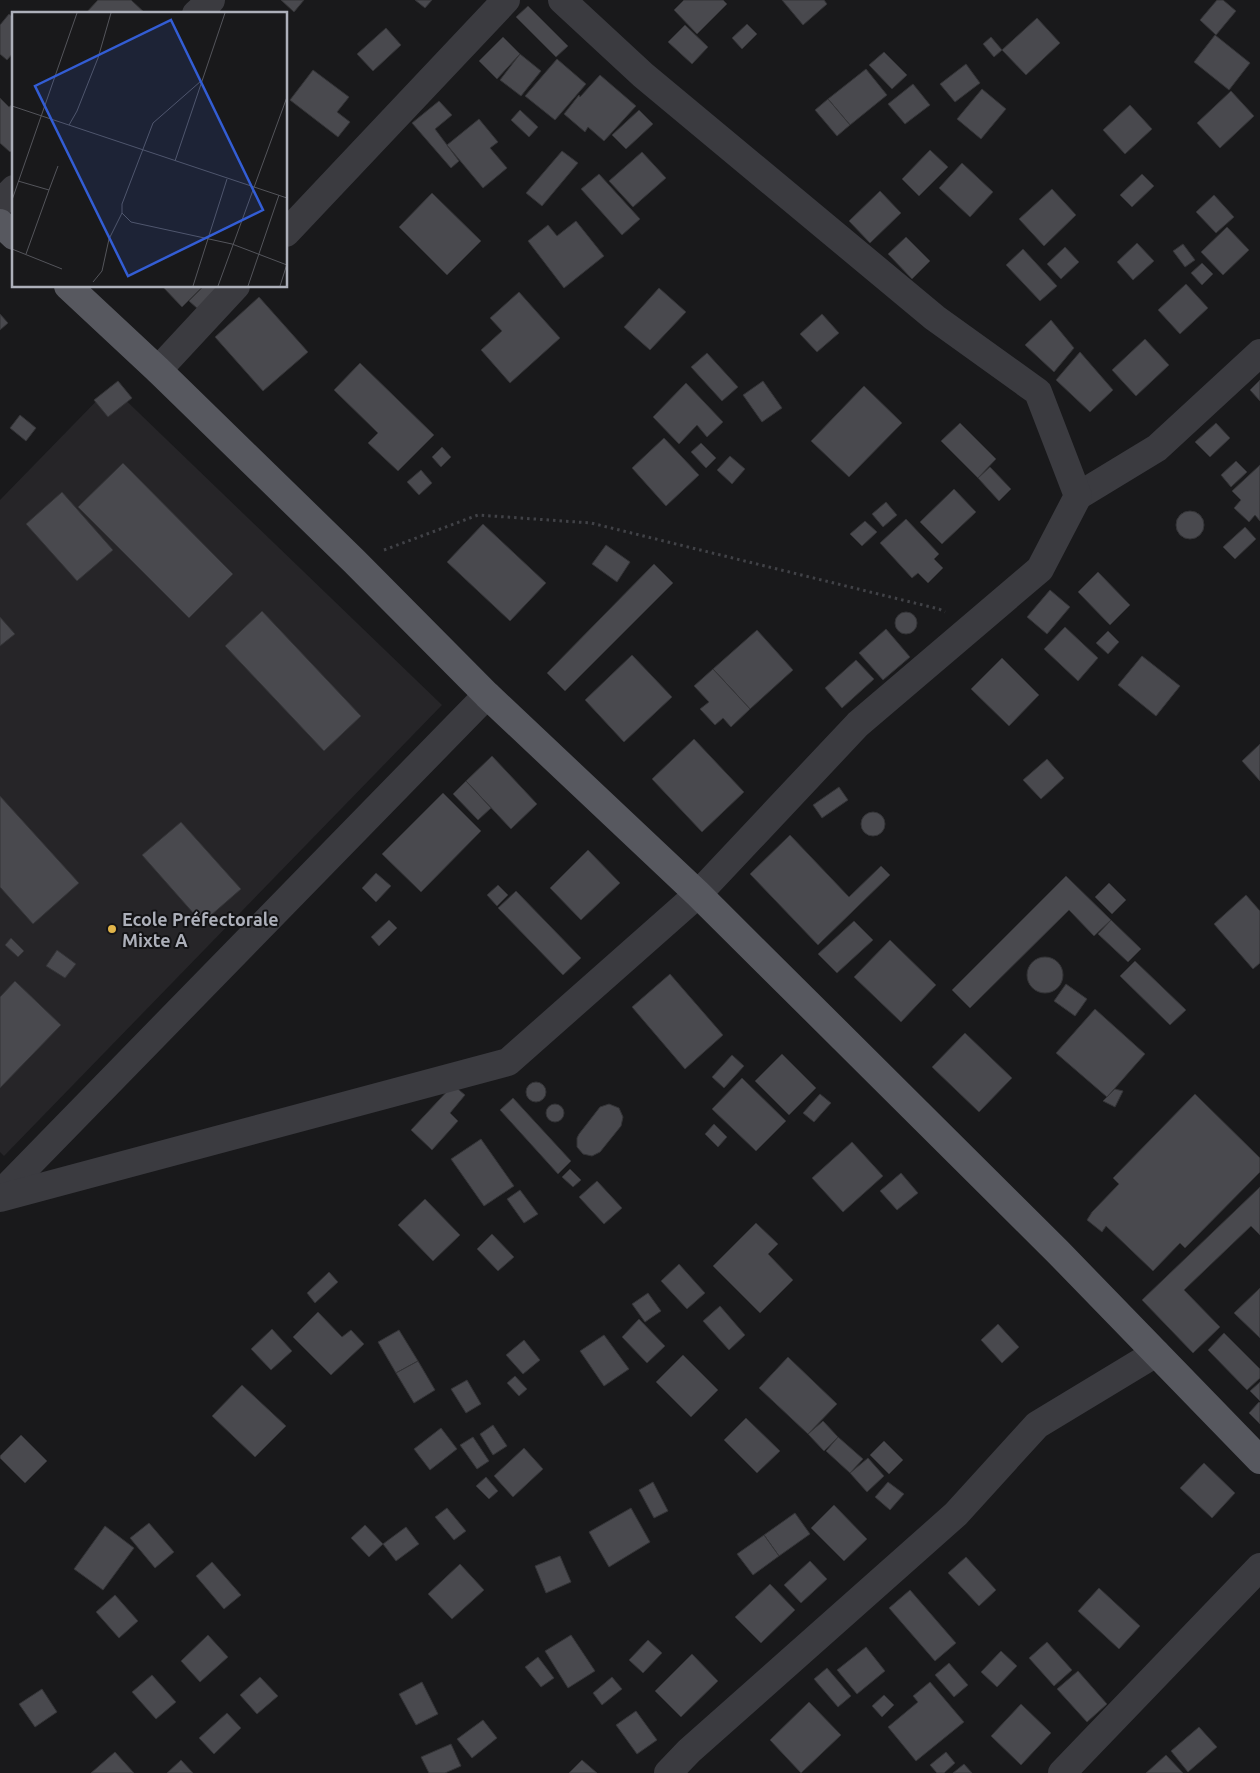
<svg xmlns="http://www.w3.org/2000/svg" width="1260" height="1773" viewBox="0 0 1260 1773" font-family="Ubuntu,sans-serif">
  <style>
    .built { fill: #262528 }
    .building { fill: #49494e; stroke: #343437 }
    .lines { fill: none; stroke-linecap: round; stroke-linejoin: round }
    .path { stroke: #414247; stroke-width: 3; stroke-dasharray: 2.5 4; stroke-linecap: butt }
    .minor { stroke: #3b3b40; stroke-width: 28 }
    .primary { stroke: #57585f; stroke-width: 28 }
    .poi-dot { fill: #e2b54a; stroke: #141416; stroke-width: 2 }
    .labels { text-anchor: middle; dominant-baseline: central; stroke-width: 4; stroke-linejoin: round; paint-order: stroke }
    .poi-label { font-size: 18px; font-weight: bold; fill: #adb0ba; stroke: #141416; text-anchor: start }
    .inset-road { fill: none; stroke: #54555b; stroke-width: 1 }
    .view { fill: #335dd4; fill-opacity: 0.15; stroke: #335dd4; stroke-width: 2.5 }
    .inset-edge { fill: none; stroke: #adb0ba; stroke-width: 2.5 }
  </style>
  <rect width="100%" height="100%" fill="#19191b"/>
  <polygon class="built" points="111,386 442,705 4,1156 0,1152 0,500"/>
  <g class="building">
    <polygon points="98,0 131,0 146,14 85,14"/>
    <polygon points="281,0 304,0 294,12"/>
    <polygon points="415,0 432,0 425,8"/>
    <polygon points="684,0 723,0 727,4 697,34 674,10"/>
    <polygon points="782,0 824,0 827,4 803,25"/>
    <polygon points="1217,0 1223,0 1236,11 1216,35 1200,20"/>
    <polygon points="528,6 568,46 556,57 516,17"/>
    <polygon points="9,14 14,18 14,52 7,60 0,54 0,25"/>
    <polygon points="1037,18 1060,43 1026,75 1002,50"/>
    <polygon points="747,24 757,34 742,49 732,38"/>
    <polygon points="685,25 708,47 692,64 668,42"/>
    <polygon points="386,28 401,45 373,71 357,54"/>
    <polygon points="1215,35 1250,63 1229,90 1194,62"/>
    <polygon points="503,37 520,54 497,79 479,61"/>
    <polygon points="991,37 1002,50 994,57 983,44"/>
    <polygon points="884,52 907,75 892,89 869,65"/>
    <polygon points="520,54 541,71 521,96 500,80"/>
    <polygon points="557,59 586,84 555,120 525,96"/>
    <polygon points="966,64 980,83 955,102 940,84"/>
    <polygon points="866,69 887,95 850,125 828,99"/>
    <polygon points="313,70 349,97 337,112 350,122 338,137 290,100"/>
    <polygon points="600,75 636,106 604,141 588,127 585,132 564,114 579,95 580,97"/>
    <polygon points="913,84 930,105 905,124 888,104"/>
    <polygon points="982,89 1006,109 981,139 957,119"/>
    <polygon points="1231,91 1254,116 1220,148 1197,123"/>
    <polygon points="0,98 9,107 14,103 14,148 10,152 0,143"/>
    <polygon points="828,99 850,125 837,136 815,110"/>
    <polygon points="439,101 452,115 435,129 459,161 451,168 412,123"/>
    <polygon points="1130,105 1152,129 1125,154 1103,130"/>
    <polygon points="520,110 538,127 529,137 511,120"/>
    <polygon points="639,110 653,124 626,149 612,135"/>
    <polygon points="479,119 498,142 490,148 507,168 483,188 447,145"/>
    <polygon points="930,150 948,167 919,196 902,179"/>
    <polygon points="562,151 578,163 542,206 526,193"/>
    <polygon points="642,152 666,178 633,207 609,181"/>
    <polygon points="962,163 993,192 970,217 939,188"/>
    <polygon points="599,174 640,219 622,235 581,189"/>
    <polygon points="1142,174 1154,186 1132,207 1120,195"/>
    <polygon points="1052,189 1076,215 1044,246 1019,219"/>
    <polygon points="880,191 901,213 870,243 849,221"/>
    <polygon points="432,193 481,241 447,275 399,227"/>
    <polygon points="1214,195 1234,217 1216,233 1196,212"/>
    <polygon points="576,221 604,256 564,288 528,241 548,225 557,236"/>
    <polygon points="1227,227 1249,250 1223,275 1201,252"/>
    <polygon points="906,237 930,261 912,279 888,254"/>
    <polygon points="1137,243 1154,261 1133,280 1117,262"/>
    <polygon points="1183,244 1195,260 1185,267 1173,251"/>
    <polygon points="1065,247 1079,262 1061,279 1047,264"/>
    <polygon points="1023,249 1057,286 1040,301 1006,265"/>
    <polygon points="1202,263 1213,274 1202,285 1191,273"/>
    <polygon points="1186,284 1208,308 1180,334 1158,310"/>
    <polygon points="162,286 203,286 182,307"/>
    <polygon points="204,286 215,286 218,289 198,309 189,301"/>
    <polygon points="659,288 686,312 650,350 624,327"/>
    <polygon points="519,292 560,338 510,383 481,350 502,331 490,318"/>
    <polygon points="259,297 308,352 263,391 215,337"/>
    <polygon points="0,314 8,323 0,330"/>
    <polygon points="822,314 839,333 817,352 800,334"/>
    <polygon points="1051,320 1074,348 1054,372 1025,345"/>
    <polygon points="1145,339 1169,365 1136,396 1112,370"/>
    <polygon points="1080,352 1113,390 1090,412 1056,380"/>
    <polygon points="707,353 738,387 722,401 691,367"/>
    <polygon points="360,363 434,435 398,471 368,443 378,433 334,390"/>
    <polygon points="1260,380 1260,401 1250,390"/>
    <polygon points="118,381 132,398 108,417 94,400"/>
    <polygon points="763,381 782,408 762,422 743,395"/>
    <polygon points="686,383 723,422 707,437 697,425 679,444 653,417"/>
    <polygon points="864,386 902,423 849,477 811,441"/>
    <polygon points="20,415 36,428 26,441 10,428"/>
    <polygon points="960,423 996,459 978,478 941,441"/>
    <polygon points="1216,423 1230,438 1210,457 1195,442"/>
    <polygon points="664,438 699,475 666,506 632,468"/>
    <polygon points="701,443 716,458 706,468 691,452"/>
    <polygon points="442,447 451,457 441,467 432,457"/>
    <polygon points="730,456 745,469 732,484 717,470"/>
    <polygon points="1236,461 1247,472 1231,487 1221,475"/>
    <polygon points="123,463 233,574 189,618 78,507"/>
    <polygon points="1260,465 1260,521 1255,515 1249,522 1234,508 1241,500 1232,491"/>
    <polygon points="990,467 1011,489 999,501 978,478"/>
    <polygon points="421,470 432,483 419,495 407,482"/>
    <polygon points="954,489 976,512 942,544 920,522"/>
    <polygon points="62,492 113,550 77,581 26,524"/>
    <polygon points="886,502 897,515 883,527 872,514"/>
    <circle cx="1190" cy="525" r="14"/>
    <polygon points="906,519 939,554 934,559 943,568 928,583 918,573 912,578 880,543"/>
    <polygon points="865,521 877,532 862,546 850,534"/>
    <polygon points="483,524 546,583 510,621 447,562"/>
    <polygon points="1245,527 1256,539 1235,559 1223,547"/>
    <polygon points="606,545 630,562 617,582 592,564"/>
    <polygon points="654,564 673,583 565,691 547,673"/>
    <polygon points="1098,572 1130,605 1110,625 1078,592"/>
    <polygon points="1050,590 1070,607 1047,634 1027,617"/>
    <polygon points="262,611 361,716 324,751 225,646"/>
    <circle cx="906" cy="623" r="11"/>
    <polygon points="0,617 15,634 0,646"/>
    <polygon points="1065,627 1098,658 1078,681 1044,649"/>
    <polygon points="886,629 910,657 883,680 859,653"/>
    <polygon points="757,630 793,670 750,709 713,669"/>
    <polygon points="1108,631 1119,642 1108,654 1096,643"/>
    <polygon points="632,655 672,697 624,742 585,700"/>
    <polygon points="1142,656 1180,686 1156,716 1118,685"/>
    <polygon points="1002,658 1039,695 1009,726 971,689"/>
    <polygon points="856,660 874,679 842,708 825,688"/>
    <polygon points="713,669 750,709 731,727 723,718 715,725 700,709 709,702 694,686"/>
    <polygon points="694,739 744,792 702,832 652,779"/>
    <polygon points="1260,744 1260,781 1242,761"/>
    <polygon points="492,756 537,804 511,829 466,781"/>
    <polygon points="1047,759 1064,778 1041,799 1023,780"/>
    <polygon points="466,781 491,808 478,820 453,794"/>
    <polygon points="839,787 848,800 822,818 813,805"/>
    <polygon points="443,793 481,831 421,892 382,854"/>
    <polygon points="0,796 79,883 33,924 0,887"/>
    <circle cx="873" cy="824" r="12"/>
    <polygon points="181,822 241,889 202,923 142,855"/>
    <polygon points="790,835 849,897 881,866 890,875 818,945 750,874"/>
    <polygon points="588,850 620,883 581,920 550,888"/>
    <polygon points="376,873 391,886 376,902 362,888"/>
    <polygon points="1066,876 1111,920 1094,936 1069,910 970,1008 952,990"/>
    <polygon points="1109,883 1126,900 1112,914 1095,897"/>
    <polygon points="498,885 508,895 497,906 487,895"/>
    <polygon points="516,891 581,958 563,975 498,908"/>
    <polygon points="1246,895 1260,911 1260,963 1253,969 1214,924"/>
    <polygon points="389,920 397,928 379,946 371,937"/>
    <polygon points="1111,920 1141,949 1128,962 1098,934"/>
    <polygon points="854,921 873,940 837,973 818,954"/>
    <polygon points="11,938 24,951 18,957 5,945"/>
    <polygon points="890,940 936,985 901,1022 854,977"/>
    <polygon points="57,950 76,964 65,978 46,966"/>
    <circle cx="1045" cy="975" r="18"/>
    <polygon points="1135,961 1186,1010 1170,1025 1120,976"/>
    <polygon points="670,974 723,1035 685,1069 632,1007"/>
    <polygon points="15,981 61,1025 0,1088 0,997"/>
    <polygon points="1066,984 1087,999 1075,1016 1054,1001"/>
    <polygon points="1095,1009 1145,1054 1107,1097 1056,1053"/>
    <polygon points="965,1033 1012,1078 979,1112 932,1067"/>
    <polygon points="782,1054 816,1088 789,1115 755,1081"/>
    <polygon points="732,1055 744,1066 724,1088 712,1077"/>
    <polygon points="742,1078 786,1121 756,1151 712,1109"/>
    <circle cx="536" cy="1092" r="10"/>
    <polygon points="453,1085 465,1095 450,1113 458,1121 432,1150 411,1130"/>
    <polygon points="1115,1089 1123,1091 1115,1107 1103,1101"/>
    <polygon points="820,1094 831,1103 814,1122 803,1113"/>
    <polygon points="1195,1094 1260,1158 1260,1172 1185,1248 1180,1243 1153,1271 1106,1226 1102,1232 1087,1220 1092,1212 1119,1184 1113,1178"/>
    <polygon points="513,1098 571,1161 558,1174 500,1110"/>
    <circle cx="555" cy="1113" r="9"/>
    <polygon points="609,1104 619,1108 623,1117 621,1126 600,1152 592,1156 583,1154 577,1147 577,1138 579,1134 600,1107"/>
    <polygon points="714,1124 727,1137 718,1147 705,1134"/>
    <polygon points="481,1139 514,1186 484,1206 451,1159"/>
    <polygon points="852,1142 883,1176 843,1212 812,1178"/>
    <polygon points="570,1169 581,1180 573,1187 562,1177"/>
    <polygon points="901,1173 918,1193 897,1210 880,1191"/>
    <polygon points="597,1181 622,1208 604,1224 579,1197"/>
    <polygon points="1260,1187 1260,1235 1251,1226 1184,1290 1220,1327 1193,1353 1142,1300"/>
    <polygon points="520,1190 538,1214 524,1223 507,1199"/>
    <polygon points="425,1199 460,1235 433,1261 398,1225"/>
    <polygon points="756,1223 778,1244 768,1254 793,1280 760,1313 713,1266"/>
    <polygon points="492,1234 514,1257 498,1271 477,1249"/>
    <polygon points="679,1264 705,1293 687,1309 661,1281"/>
    <polygon points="329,1272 338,1282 315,1303 307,1293"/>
    <polygon points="1260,1288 1260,1338 1234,1313"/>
    <polygon points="648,1293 661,1311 645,1322 632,1304"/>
    <polygon points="720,1306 745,1335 729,1350 703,1321"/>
    <polygon points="318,1312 342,1337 351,1330 364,1344 331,1375 293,1337"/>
    <polygon points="639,1319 665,1346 647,1363 622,1337"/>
    <polygon points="998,1324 1019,1347 1002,1363 981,1340"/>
    <polygon points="272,1329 292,1351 271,1370 251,1349"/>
    <polygon points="399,1330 418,1361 396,1373 378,1342"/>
    <polygon points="1224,1333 1260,1369 1260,1378 1247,1390 1208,1350"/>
    <polygon points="604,1335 629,1369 604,1386 580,1351"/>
    <polygon points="524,1340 540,1360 523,1374 506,1355"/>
    <polygon points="683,1355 718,1390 691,1417 656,1382"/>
    <polygon points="788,1357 837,1404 808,1434 759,1388"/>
    <polygon points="418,1361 435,1390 414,1403 396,1373"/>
    <polygon points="515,1376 527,1389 519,1396 507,1383"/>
    <polygon points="467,1380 481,1404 466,1413 451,1389"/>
    <polygon points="1260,1382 1260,1401 1250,1391"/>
    <polygon points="242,1385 286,1426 255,1457 212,1416"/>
    <polygon points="1259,1402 1260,1403 1260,1424 1249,1413"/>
    <polygon points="746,1418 780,1451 757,1473 724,1440"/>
    <polygon points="823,1421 838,1437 824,1451 808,1434"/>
    <polygon points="493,1425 507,1446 493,1455 480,1434"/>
    <polygon points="441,1428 457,1449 430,1470 414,1449"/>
    <polygon points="21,1435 47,1461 25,1483 0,1458 0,1456"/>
    <polygon points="473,1437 489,1461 477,1469 460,1445"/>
    <polygon points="838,1437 863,1459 850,1473 826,1451"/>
    <polygon points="884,1441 903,1460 889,1474 870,1455"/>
    <polygon points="524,1448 543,1469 513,1497 494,1476"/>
    <polygon points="868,1458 884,1476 867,1492 850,1473"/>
    <polygon points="1204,1463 1235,1493 1212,1518 1180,1488"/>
    <polygon points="486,1477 498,1491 489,1499 476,1486"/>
    <polygon points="653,1482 668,1511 654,1518 639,1490"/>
    <polygon points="888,1482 904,1494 890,1510 875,1497"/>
    <polygon points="834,1505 867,1539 844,1561 811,1528"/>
    <polygon points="447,1508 466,1531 454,1540 435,1517"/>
    <polygon points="631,1508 650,1542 609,1567 589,1532"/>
    <polygon points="795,1513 810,1534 779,1556 764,1535"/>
    <polygon points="149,1523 174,1552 155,1568 130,1538"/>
    <polygon points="365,1525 383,1544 369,1557 351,1538"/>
    <polygon points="105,1526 134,1548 103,1590 74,1569"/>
    <polygon points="406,1527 419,1544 396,1561 383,1544"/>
    <polygon points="764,1535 779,1556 753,1575 737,1554"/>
    <polygon points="560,1556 571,1582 546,1593 535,1566"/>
    <polygon points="966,1557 996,1590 979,1606 948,1573"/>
    <polygon points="810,1561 827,1579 801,1603 784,1585"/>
    <polygon points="212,1562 241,1595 224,1609 196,1576"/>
    <polygon points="460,1564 484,1590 452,1619 428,1594"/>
    <polygon points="770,1584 795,1610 761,1643 735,1617"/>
    <polygon points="1099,1588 1140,1626 1119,1649 1078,1611"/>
    <polygon points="910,1590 956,1643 935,1661 889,1608"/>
    <polygon points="115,1595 138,1621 119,1638 96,1612"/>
    <polygon points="208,1635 228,1657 200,1682 181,1661"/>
    <polygon points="571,1635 595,1671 568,1688 545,1651"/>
    <polygon points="648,1640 662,1653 643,1673 629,1660"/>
    <polygon points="1047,1642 1072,1670 1054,1686 1029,1658"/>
    <polygon points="866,1647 885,1671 857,1694 837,1670"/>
    <polygon points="1001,1651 1017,1666 997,1687 981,1672"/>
    <polygon points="692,1654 718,1681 681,1717 655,1691"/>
    <polygon points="538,1657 554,1678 541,1687 525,1667"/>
    <polygon points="949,1663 968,1685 954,1697 935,1675"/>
    <polygon points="827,1668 851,1696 838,1707 814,1679"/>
    <polygon points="1078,1671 1107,1704 1087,1722 1057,1689"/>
    <polygon points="152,1675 176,1702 156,1719 132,1692"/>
    <polygon points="260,1677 278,1696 257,1714 240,1695"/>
    <polygon points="612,1677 622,1689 602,1705 593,1693"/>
    <polygon points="422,1682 438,1714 416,1725 399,1694"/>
    <polygon points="930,1682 964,1722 916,1761 888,1727 918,1702 913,1696"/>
    <polygon points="42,1689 57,1712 35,1727 19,1704"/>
    <polygon points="884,1695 894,1705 882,1717 872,1706"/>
    <polygon points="809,1702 841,1735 801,1773 770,1740"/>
    <polygon points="1021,1704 1051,1733 1021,1765 991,1736"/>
    <polygon points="636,1711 657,1740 637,1754 616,1725"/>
    <polygon points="227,1713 241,1728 214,1754 199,1738"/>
    <polygon points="483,1720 497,1738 472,1758 457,1739"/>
    <polygon points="1199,1727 1217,1747 1188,1772 1171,1751"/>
    <polygon points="451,1744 461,1766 445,1773 429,1773 421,1757"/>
    <polygon points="115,1752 134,1773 91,1773"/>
    <polygon points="946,1752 955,1763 944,1773 937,1773 930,1765"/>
    <polygon points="1166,1755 1183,1773 1146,1773"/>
    <polygon points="181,1760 193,1773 167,1773"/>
    <polygon points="582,1760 597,1773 569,1773"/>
    <polygon points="964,1764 972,1773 953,1773"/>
  </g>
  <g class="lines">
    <polyline class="path" points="384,550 478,515 591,523 939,609 945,612"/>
    <g class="minor">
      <polyline points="196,14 211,0"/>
      <polyline points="0,203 14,189"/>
      <polyline points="286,233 506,0"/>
      <polyline points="158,370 236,286"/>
      <polyline points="1078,496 1157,448 1260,353"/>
      <polyline points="0,1194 487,695"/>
      <polyline points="0,1198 508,1062 698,894 858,724 1040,569 1078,496 1038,392 935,318 643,75 562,0"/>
      <polyline points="668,1773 689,1751 956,1514 1037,1425 1156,1353"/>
      <polyline points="1062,1773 1260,1567"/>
    </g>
    <g class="primary">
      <polyline points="0,223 14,236"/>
      <polyline points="68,286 158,370 354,561 487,695 698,894 1058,1252 1260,1460"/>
    </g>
  </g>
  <circle class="poi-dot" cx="112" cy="929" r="5"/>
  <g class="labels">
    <g class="poi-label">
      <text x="122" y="919">Ecole Préfectorale<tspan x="122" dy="21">Mixte A</tspan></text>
    </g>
  </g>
  <g transform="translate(12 12)">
    <rect width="275" height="275" fill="#19191b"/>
    <path class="inset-road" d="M189,69L141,111L110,192V201L119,210L220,232L275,253M0,94L275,186M57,113L65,99L86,46L99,1M163,149L213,1M6,169L37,178L46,154M0,188L65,1M0,237L50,257M14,242L37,178M81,270L90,259L97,227L110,201M181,274L215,167M206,274L275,85M236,274L267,183M268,274L275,252"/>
    <path class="view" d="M159,8L251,198L116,264L23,74Z"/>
    <rect width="275" height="275" class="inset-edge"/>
  </g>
</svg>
